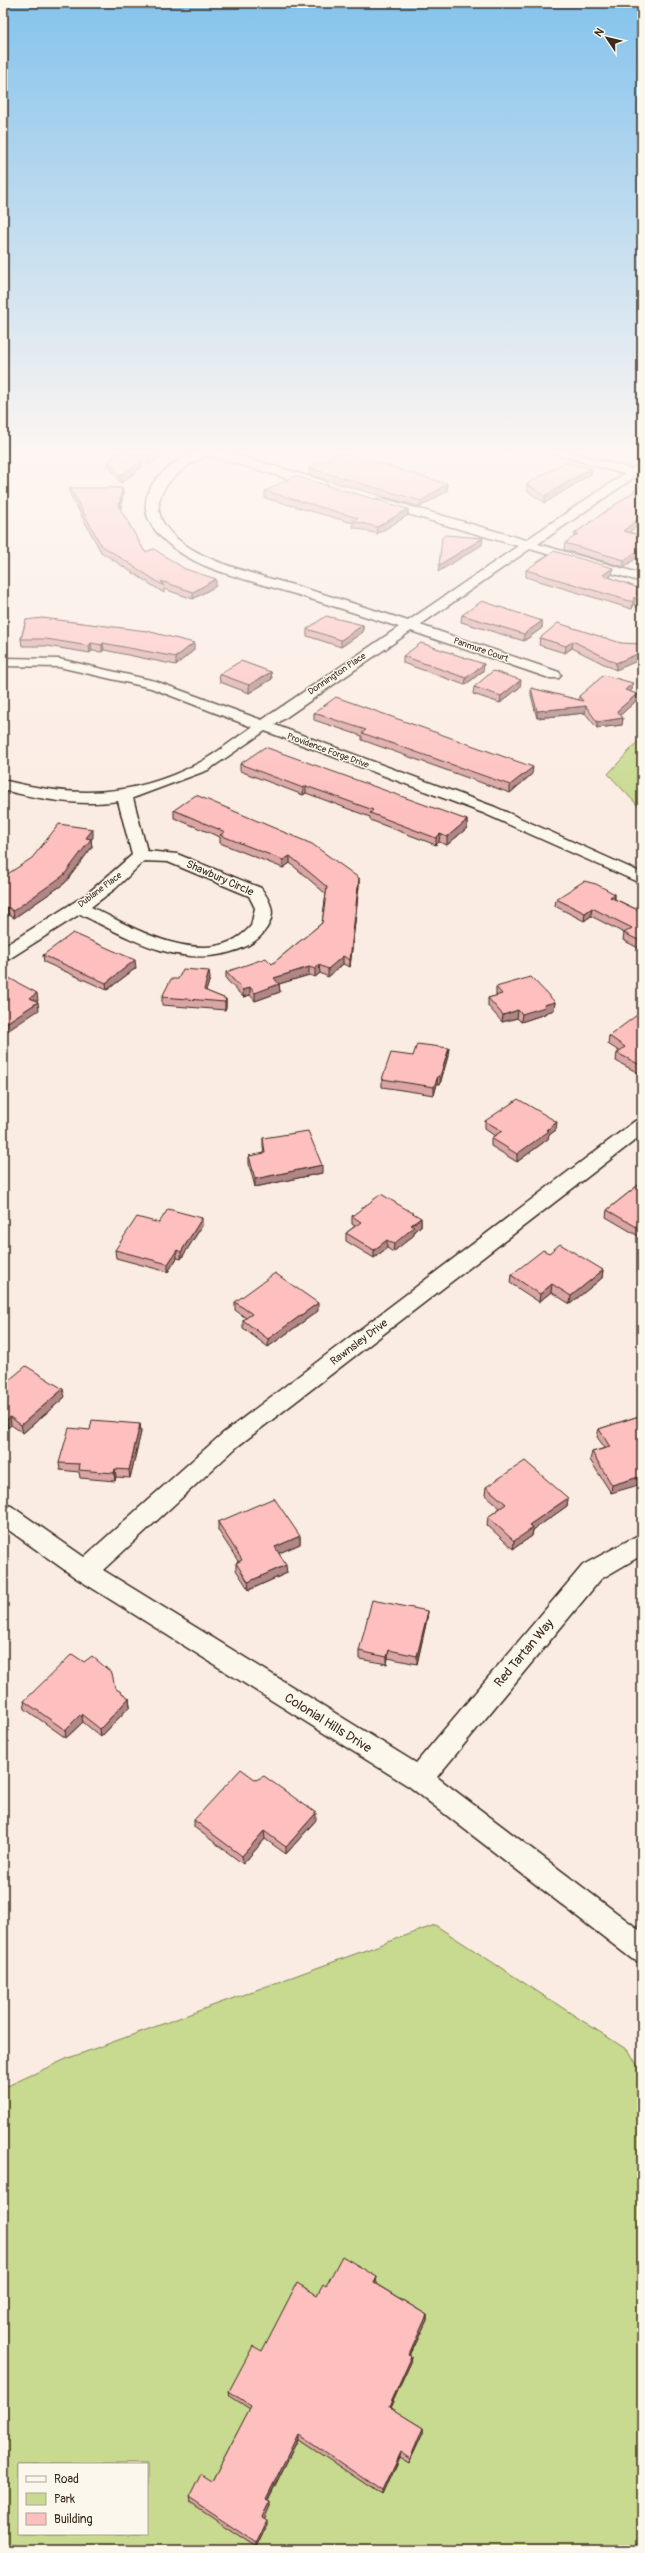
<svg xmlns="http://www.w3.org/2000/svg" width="645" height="2553" viewBox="0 0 645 2553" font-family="Pangolin,sans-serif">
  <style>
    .green { fill: #c7da8f; stroke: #818256; fill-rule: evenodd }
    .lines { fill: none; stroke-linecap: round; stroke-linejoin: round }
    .minor-casing { stroke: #3b2a1e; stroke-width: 3 }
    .minor { fill: #fbf7ec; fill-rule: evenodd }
    .wall { fill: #daa5a4; stroke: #3b2a1e }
    .shaded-wall { fill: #b18686; stroke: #3b2a1e }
    .building { fill: #fdc0bf; stroke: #3b2a1e }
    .labels { text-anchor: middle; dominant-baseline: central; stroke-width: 3; stroke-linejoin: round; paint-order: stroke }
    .far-street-label { font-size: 9px; fill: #3b2a1e; stroke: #fbf7ec }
    .street-label { font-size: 11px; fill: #3b2a1e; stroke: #fbf7ec }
    .near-street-label { font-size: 13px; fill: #3b2a1e; stroke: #fbf7ec }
  </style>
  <rect width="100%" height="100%" fill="#fbece3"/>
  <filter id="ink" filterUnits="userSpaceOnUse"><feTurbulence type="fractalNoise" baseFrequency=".025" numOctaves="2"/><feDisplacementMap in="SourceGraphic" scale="8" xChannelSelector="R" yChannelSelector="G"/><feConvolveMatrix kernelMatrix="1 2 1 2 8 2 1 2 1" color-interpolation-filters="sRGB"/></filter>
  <g filter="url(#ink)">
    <g class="green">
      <polygon points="642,737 642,810 608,774"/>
      <path d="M435,1925L629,2051L642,2073V2550H3V2088L66,2059ZM19,2464H147V2534H19Z"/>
    </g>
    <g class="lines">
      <g class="minor-casing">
        <g id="minor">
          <path d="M200,449H216L325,481L327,484L321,488L207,455C136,491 147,532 216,561C243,572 273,579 300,587C336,598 372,609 408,621L518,546L377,505L375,502L377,499H385L526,540L624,474L538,449H559L631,469L642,463V472L538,544L642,574V582L530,549L420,625L559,672L561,675L559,678H549L411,631L275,725L495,807L642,873V884L483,813L265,731L208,770L133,798L147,851L177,854L261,888C271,902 277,914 266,929C258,942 245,948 231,952C177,968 127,937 80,914L9,959L3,960V947L87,894L132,855L118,801C79,807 40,799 3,790V780C74,798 130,798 197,764C216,754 234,739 252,727L151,688L59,667L3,666V658L59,659L155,681L262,720L399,627C364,616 330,605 295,594C266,585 236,578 208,567C180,556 133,526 149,491C158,470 181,459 200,449ZM144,861L168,862L249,896L255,908L251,926C209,974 134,928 91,907L116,888Z"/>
          <polygon points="642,1119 642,1135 238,1446 103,1570 416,1763 583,1565 642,1533 642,1555 601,1579 437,1777 642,1932 642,1963 632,1959 410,1787 76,1578 3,1526 3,1504 11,1506 84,1557 222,1434 635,1121"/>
        </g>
      </g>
      <use href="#minor" class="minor"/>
    </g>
    <g class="wall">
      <polygon points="125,449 170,449 150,465 142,463 142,467 121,483 109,467 108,461"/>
      <polygon points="309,468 447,484 447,491 420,507 309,475"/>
      <polygon points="591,468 591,474 545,503 527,491 527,484"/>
      <polygon points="642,486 642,523 629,532 642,536 642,554 624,567 564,550 565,543 574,537 575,533"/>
      <polygon points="70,488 122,488 123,494 120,509 145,552 185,569 216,586 193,599 164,589 164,593 101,552 70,494"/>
      <polygon points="265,491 408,509 408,515 377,534 353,527 353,523 265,498"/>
      <polygon points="613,568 612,575 609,577 638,588 637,594 642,595 642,613 634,604 632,609 526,577 526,570"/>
      <polygon points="462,615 542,621 542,628 524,641 461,622"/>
      <polygon points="26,620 194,650 176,665 104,650 102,652 92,651 90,653 47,646 22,646 21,639"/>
      <polygon points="363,625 363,632 341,647 307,636 307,629"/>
      <polygon points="540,638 621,643 616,670 572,648 565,653 539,645"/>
      <polygon points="403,656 483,671 465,685 403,663"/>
      <polygon points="271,672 272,679 249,693 220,682 219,674"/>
      <polygon points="474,687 520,687 500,703 473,694"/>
      <polygon points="531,688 579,700 579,696 632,690 630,692 637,694 636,701 620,715 623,718 622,725 597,728 585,713 537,718 531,695"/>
      <polygon points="314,713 532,774 510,793 362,740 362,736 314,720"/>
      <polygon points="240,764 467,820 467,828 447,845 439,842 436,845 370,820 370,817 306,793 303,795 240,771"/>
      <polygon points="174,810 359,878 359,886 350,967 343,964 328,977 320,973 315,977 309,975 279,984 280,992 255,1001 250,995 243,997 226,979 226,972 272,964 322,923 326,894 290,863 283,868 220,843 220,837 174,818"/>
      <polygon points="93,837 91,840 92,847 65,883 14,918 9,915 3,919 3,877"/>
      <polygon points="615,894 615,899 642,912 642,950 623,940 624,933 591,916 584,921 555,906 556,899"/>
      <polygon points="43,955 136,968 107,990 44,962"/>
      <polygon points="210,978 206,991 226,999 226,1007 225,1010 162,1005 162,997 178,979"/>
      <polygon points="496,987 555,1002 554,1010 545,1013 545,1014 521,1022 517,1018 502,1022 488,1006 488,998 496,996"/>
      <polygon points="642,1018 642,1075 616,1061 617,1053 619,1051 608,1044 609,1036"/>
      <polygon points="413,1056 448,1056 440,1084 437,1084 434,1095 382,1087 382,1079"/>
      <polygon points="485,1121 556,1130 549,1135 548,1139 517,1162 491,1146 491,1138 495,1136 485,1129"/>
      <polygon points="263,1138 322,1173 255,1187 249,1164 249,1156 264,1154 263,1146"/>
      <polygon points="642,1182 642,1236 640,1237 606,1217 607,1210"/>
      <polygon points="352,1216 421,1218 421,1226 414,1231 414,1235 393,1252 387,1248 374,1258 346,1241 346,1233 355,1226 352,1224"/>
      <polygon points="202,1226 181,1259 177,1258 168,1272 116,1258 115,1250"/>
      <polygon points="549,1253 603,1270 602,1278 570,1304 551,1292 539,1302 510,1283 511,1275"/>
      <polygon points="235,1302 318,1311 268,1347 243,1328 243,1320 246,1318 235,1310"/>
      <polygon points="3,1377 8,1381 65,1397 23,1433 11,1425 8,1428 3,1425"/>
      <polygon points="642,1415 611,1493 590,1460 592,1452 605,1448 597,1437 599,1429"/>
      <polygon points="140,1424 141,1432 130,1478 116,1477 115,1481 80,1478 79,1472 60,1470 59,1463 90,1430"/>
      <polygon points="486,1487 568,1498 567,1506 533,1530 532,1536 513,1549 487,1525 488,1517 500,1508 485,1495"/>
      <polygon points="218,1522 300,1536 300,1544 279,1553 287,1573 249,1590 236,1570 236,1563 238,1561 218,1530"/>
      <polygon points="428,1611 427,1619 417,1664 388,1658 387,1664 359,1659 359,1651"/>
      <polygon points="115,1688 129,1698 130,1706 101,1737 83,1722 66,1738 25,1709 24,1701"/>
      <polygon points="256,1780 316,1820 286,1854 265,1839 243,1864 194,1827 194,1820"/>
      <polygon points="376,2283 376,2284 427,2315 427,2320 410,2355 412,2356 411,2362 390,2408 423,2428 423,2433 409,2463 399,2457 382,2495 298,2439 268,2500 270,2506 264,2518 267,2524 256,2547 190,2503 189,2498 212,2481 250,2409 230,2396 229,2391 262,2351 326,2286"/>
    </g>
    <g class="shaded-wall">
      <polygon points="161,449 170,449 150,465 149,458"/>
      <polygon points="142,461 142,467 121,483 120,476"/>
      <polygon points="591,468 591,474 545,503 545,496"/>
      <polygon points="447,484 447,491 420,507 421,501"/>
      <polygon points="122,488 123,494 120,514 119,507"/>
      <polygon points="408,509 408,515 377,534 377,527"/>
      <polygon points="642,516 642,523 622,537 623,531"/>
      <polygon points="483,538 482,545 438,572 439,565"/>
      <polygon points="642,548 642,554 624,567 624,560"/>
      <polygon points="613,568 612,575 602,582 603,575"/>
      <polygon points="216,579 216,586 193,599 193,592"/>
      <polygon points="634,597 634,604 632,609 633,602"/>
      <polygon points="542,621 542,628 524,641 524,634"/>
      <polygon points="363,625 363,632 341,647 341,640"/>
      <polygon points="573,641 572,648 565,653 566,646"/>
      <polygon points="91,643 92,651 90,653 89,646"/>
      <polygon points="103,643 104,650 102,652 102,645"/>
      <polygon points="194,643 194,650 176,665 176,657"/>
      <polygon points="642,652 642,659 616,670 616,663"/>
      <polygon points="484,664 483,671 465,685 466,678"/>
      <polygon points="271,672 272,679 249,693 249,685"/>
      <polygon points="521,680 520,687 500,703 501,696"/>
      <polygon points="633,683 632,690 625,697 625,690"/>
      <polygon points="637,694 636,701 617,718 617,711"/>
      <polygon points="586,706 585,713 537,718 537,711"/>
      <polygon points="623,718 622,725 597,728 597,722"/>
      <polygon points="533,767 532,774 510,793 510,785"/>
      <polygon points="306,786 306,793 303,795 303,788"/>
      <polygon points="467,820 467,828 447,845 447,837"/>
      <polygon points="93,829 93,837 91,840 92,847 65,883 14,918 13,911 86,838"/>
      <polygon points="440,834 439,842 436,845 436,838"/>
      <polygon points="290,856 290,863 283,868 283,860"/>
      <polygon points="359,878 359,886 350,967 350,960"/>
      <polygon points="615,894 614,901 610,897"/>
      <polygon points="8,907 9,915 3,919 3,911"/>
      <polygon points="592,908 591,916 584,921 585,913"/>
      <polygon points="343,956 343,964 328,977 328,969"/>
      <polygon points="135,960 136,968 107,990 106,983"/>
      <polygon points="319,965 320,973 315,977 315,969"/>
      <polygon points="309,967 309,975 279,984 280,992 255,1001 255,993 274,978"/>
      <polygon points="209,971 210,978 204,998 204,990"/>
      <polygon points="250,987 250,995 243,997 243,990"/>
      <polygon points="37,993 38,1001 31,1006 30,998"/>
      <polygon points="226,999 226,1007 225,1010 225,1002"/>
      <polygon points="38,1002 39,1010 3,1034 3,1025"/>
      <polygon points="555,1002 554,1010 545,1013 545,1014 521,1022 522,1014 544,1005"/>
      <polygon points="518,1010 517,1018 502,1022 503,1015"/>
      <polygon points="449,1048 448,1056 440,1084 440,1076"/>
      <polygon points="438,1076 437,1084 434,1095 434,1087"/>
      <polygon points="557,1122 556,1130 549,1135 548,1139 517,1162 517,1154"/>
      <polygon points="322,1165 322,1173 255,1187 255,1179"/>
      <polygon points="202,1218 202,1226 181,1259 181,1252"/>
      <polygon points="421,1218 421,1226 414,1231 414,1235 393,1252 394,1244 411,1225"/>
      <polygon points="642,1229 642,1236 640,1237 642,1230"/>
      <polygon points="387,1240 387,1248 374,1258 374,1250"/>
      <polygon points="177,1250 177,1258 168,1272 168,1264"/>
      <polygon points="603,1270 602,1278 570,1304 571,1296"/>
      <polygon points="552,1284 551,1292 539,1302 540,1294"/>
      <polygon points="318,1303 318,1311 268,1347 268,1339"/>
      <polygon points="63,1389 65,1397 23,1433 21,1425"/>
      <polygon points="10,1417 11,1425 8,1428 6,1420"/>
      <polygon points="140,1424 141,1432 130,1478 129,1470"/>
      <polygon points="115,1469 116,1477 115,1481 114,1473"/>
      <polygon points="642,1476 642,1484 611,1493 612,1485"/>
      <polygon points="568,1498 567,1506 533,1530 532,1536 513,1549 514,1541 529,1525"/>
      <polygon points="300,1536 300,1544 275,1555 275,1547"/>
      <polygon points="286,1565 287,1573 249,1590 248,1582"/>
      <polygon points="428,1611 427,1619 417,1664 417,1656"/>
      <polygon points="389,1650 388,1658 387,1664 387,1657"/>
      <polygon points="129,1698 130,1706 101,1737 100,1729"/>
      <polygon points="81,1714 83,1722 66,1738 65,1730"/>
      <polygon points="316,1813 316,1820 286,1854 286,1847"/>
      <polygon points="264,1831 265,1839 243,1864 242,1856"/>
      <polygon points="377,2277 376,2283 373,2289 374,2283"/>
      <polygon points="427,2315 427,2320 408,2360 409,2355"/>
      <polygon points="412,2356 411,2362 388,2412 389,2407"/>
      <polygon points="423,2428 423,2433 409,2463 410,2459"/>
      <polygon points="298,2434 298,2439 266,2503 266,2499"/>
      <polygon points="400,2452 399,2457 382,2495 382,2491"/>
      <polygon points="270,2501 270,2506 263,2522 262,2517"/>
      <polygon points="267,2520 267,2524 256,2547 256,2543"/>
    </g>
    <g class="building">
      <polygon points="125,449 161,449 149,458 129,452 142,461 120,476 108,461"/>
      <polygon points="336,454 349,454 447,484 421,501 309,468"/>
      <polygon points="565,462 591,468 545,496 527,484"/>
      <polygon points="295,476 408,509 377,527 353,521 358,518 265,491"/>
      <polygon points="642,486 642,516 623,531 642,536 642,548 624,560 565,543 578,534 575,533"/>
      <polygon points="70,488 122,488 119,507 145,552 154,549 185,569 216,579 193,592 161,581 164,586 101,545"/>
      <polygon points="445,535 483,538 439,565 442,538"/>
      <polygon points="554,551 613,568 603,575 638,588 636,594 642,595 642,605 634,597 633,602 526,570"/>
      <polygon points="482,601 542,621 524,634 462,615"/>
      <polygon points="326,616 363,625 341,640 307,629"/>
      <polygon points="42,618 147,631 194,643 176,657 103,643 102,645 91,643 89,646 46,639 21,639 26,620"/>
      <polygon points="558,623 621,643 642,644 642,652 616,663 573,641 566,646 540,638"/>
      <polygon points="421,643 484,664 466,678 403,656"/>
      <polygon points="241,661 271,672 249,685 219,674"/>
      <polygon points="493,671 521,680 501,696 474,687"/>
      <polygon points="604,675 633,683 625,690 637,694 617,711 623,718 597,722 586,706 537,711 531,688 583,701 579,696"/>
      <polygon points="336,697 533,767 510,785 362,733 366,730 314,713"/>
      <polygon points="265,747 467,820 447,837 440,834 436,838 370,813 373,810 306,786 303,788 240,764"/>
      <polygon points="196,795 312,844 359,878 350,960 343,956 328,969 319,965 315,969 309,967 274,978 279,984 255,993 250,987 243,990 226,972 266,958 272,964 322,923 327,887 290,856 283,860 220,835 225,832 174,810"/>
      <polygon points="59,824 93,829 86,838 91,839 64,875 13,911 8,907 3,911 3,877 32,858"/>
      <polygon points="584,881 596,884 615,894 610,897 642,912 642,942 624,933 632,928 592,908 585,913 556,899"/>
      <polygon points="73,933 135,960 106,983 43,955"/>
      <polygon points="183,969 209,971 204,990 226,999 225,1002 162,997 171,979 178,979"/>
      <polygon points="531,977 555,1002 544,1005 545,1007 522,1014 518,1010 503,1015 488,998 502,994 496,987"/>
      <polygon points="9,978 37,993 30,998 38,1002 3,1025 3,982"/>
      <polygon points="637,1015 642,1018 642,1066 617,1053 625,1047 609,1036"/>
      <polygon points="417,1044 449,1048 440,1076 438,1076 434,1087 382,1079 391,1053 413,1056"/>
      <polygon points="518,1099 557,1122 547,1130 549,1131 517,1154 491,1138 502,1131 485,1121"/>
      <polygon points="308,1131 322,1165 255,1179 249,1156 265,1153 263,1138"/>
      <polygon points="642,1182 642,1230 607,1210"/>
      <polygon points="381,1194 421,1218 411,1225 414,1227 394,1244 387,1240 374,1250 346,1233 361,1222 352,1216"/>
      <polygon points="168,1209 202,1218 181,1252 177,1250 168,1264 115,1250 137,1217 159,1223"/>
      <polygon points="560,1244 603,1270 571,1296 552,1284 540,1294 511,1275 543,1250 549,1253"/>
      <polygon points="275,1273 318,1303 268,1339 243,1320 252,1314 235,1302"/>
      <polygon points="26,1366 63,1389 21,1425 10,1417 6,1420 3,1418 3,1377 8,1381"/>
      <polygon points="642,1415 642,1476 612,1485 592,1452 610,1447 599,1429"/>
      <polygon points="92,1420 140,1424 129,1470 115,1469 114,1473 79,1470 80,1464 59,1463 69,1428 90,1430"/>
      <polygon points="525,1461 568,1498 529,1525 533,1528 514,1541 488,1517 506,1504 486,1487"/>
      <polygon points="274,1498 300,1536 275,1547 286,1565 248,1582 236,1563 242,1560 218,1522"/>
      <polygon points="372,1600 428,1611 417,1656 389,1650 387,1657 359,1651"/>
      <polygon points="72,1654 84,1662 92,1656 112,1673 115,1688 129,1698 100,1729 81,1714 65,1730 24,1701"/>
      <polygon points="241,1769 256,1780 264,1776 316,1813 286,1847 264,1831 242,1856 194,1820"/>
      <polygon points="342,2256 377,2277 374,2283 427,2315 409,2355 412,2356 389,2407 423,2428 410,2459 400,2452 382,2491 298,2434 266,2499 270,2501 262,2517 267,2520 256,2543 189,2498 201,2474 212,2481 251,2406 229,2391 253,2346 262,2351 297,2283 317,2295 323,2284 326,2286"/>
    </g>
  </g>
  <linearGradient id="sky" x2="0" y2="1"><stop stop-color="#85c3ec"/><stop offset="0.56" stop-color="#fdf6f2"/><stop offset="1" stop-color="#fdf6f2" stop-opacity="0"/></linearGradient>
  <rect width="645" height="807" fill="url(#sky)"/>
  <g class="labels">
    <g class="far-street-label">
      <text transform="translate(481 650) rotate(19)">Panmure Court</text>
      <text transform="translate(337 674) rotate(-34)">Donnington Place</text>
      <text transform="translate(328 751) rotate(20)">Providence Forge Drive</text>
      <text transform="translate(100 890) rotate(-37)">Dublane Place</text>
    </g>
    <g class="street-label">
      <text transform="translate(220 878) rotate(24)">Shawbury Circle</text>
      <text transform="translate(359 1342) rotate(-37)">Rawnsley Drive</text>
    </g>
    <g class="near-street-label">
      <text transform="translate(524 1653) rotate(-50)">Red Tartan Way</text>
      <text transform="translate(328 1723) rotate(32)">Colonial Hills Drive</text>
    </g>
  </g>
  <rect width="645" height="2553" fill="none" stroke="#fbf7ec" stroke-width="16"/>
  <rect x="8" y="8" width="629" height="2537" fill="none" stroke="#3b2a1e" stroke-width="1.5" filter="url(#ink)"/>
  <rect x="18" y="2463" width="130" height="72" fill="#fbf7ec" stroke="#aea59a"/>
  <rect x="26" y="2476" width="20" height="6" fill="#fbf7ec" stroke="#aea59a"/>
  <text x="54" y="2483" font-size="12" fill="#3b2a1e">Road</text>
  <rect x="26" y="2493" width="20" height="12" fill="#c7da8f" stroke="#aea59a"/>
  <text x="54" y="2503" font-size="12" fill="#3b2a1e">Park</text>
  <rect x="26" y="2513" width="20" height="12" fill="#fdc0bf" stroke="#aea59a"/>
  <text x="54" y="2523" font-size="12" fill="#3b2a1e">Building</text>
  <g transform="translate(607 38) rotate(305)" stroke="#fbf7ec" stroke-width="3" paint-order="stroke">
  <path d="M0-3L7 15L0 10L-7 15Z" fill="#3b2a1e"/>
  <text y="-6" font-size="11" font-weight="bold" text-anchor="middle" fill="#3b2a1e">N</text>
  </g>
</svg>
